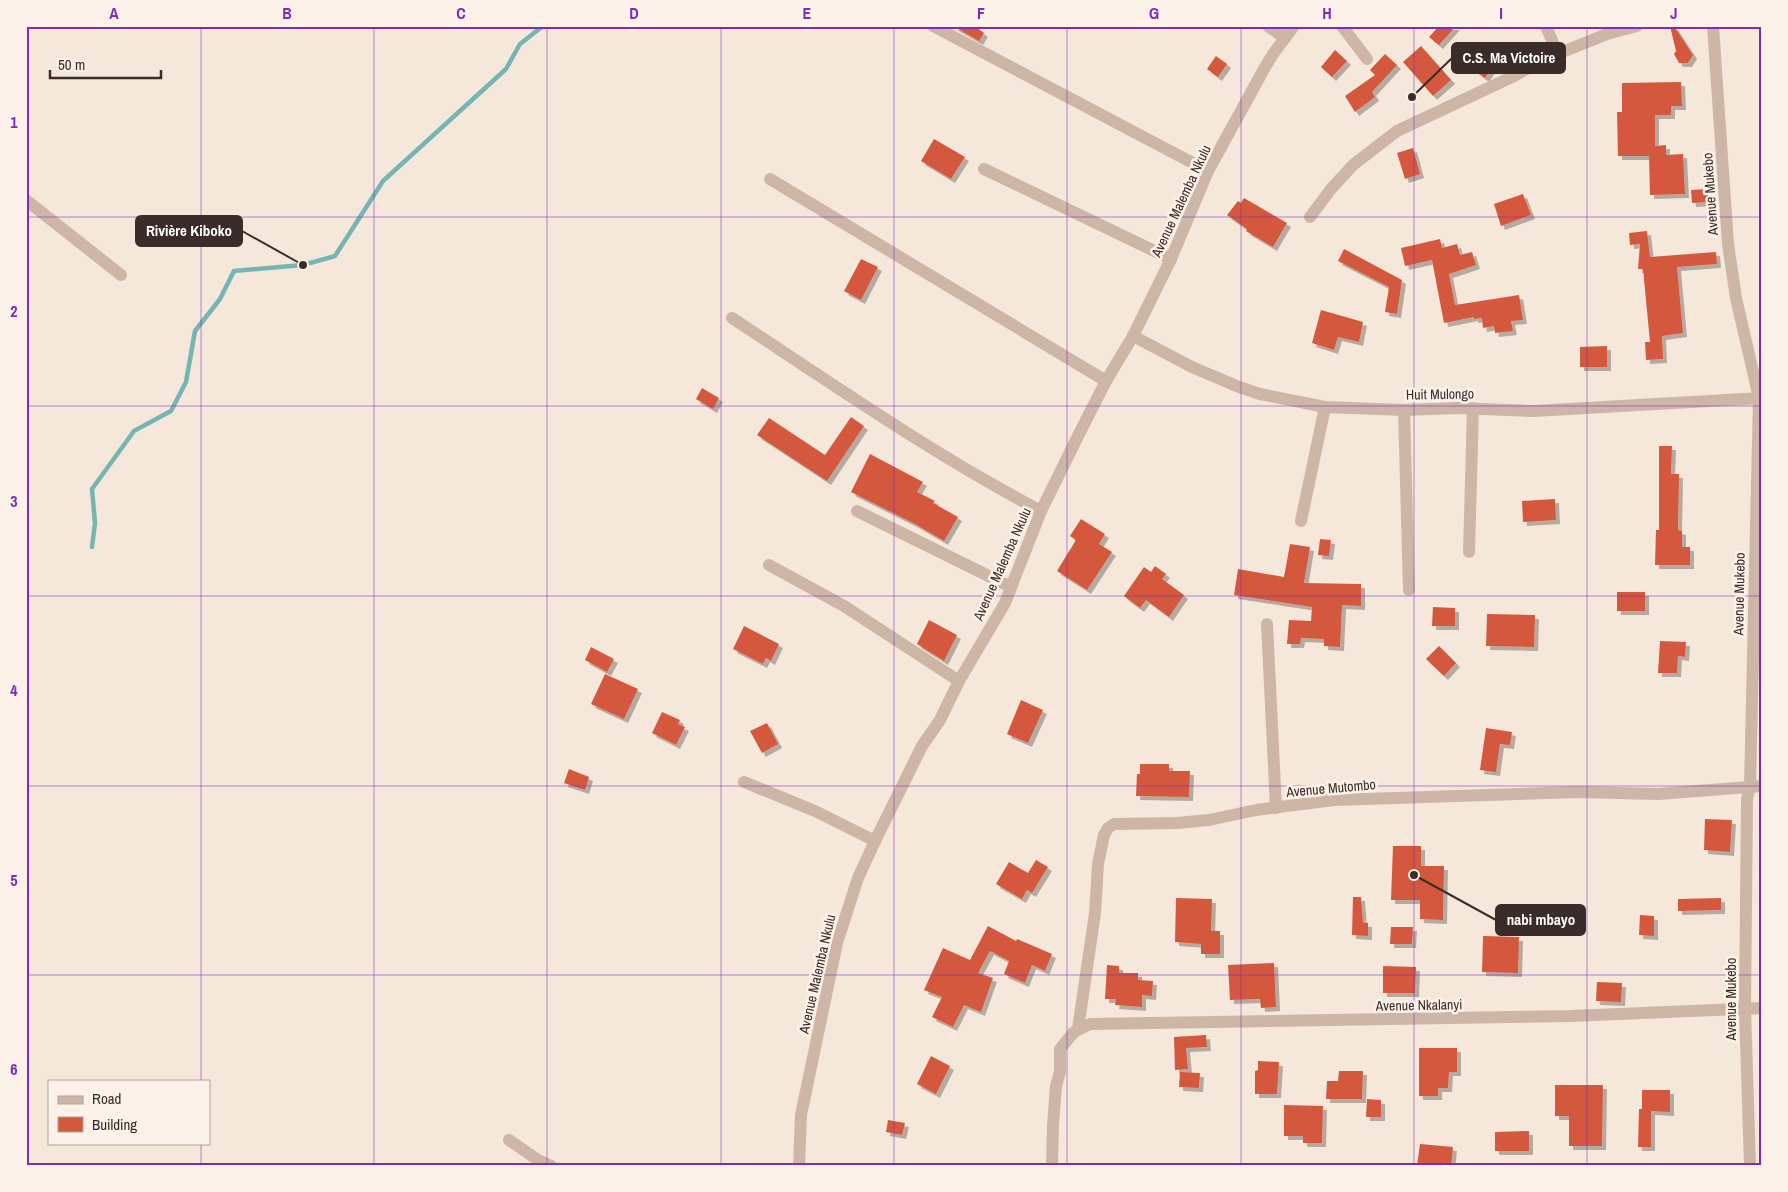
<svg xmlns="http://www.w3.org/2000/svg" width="1788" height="1192" viewBox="0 0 1788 1192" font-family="'Archivo Narrow',sans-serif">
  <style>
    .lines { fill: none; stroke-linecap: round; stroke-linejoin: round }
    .stream { stroke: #77b5b5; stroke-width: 4.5 }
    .building { fill: #d3593c; filter: url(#shadow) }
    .street { stroke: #ceb6a6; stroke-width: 12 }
    .grid { fill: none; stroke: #7b2cbf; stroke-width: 1; stroke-opacity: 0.55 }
    .labels { text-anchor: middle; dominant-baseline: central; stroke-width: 5; stroke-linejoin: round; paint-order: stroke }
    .street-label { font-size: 14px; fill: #3a2c28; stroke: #fcf2e9 }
    .leader { fill: none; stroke: #3a2c28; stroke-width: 2 }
    .callout-dot { fill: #3a2c28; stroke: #fcf2e9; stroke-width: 2 }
    .callout { fill: #3a2c28; stroke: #3a2c28; stroke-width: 2 }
    .callout-label { font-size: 15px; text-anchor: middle; font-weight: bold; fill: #fff }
    .neatline { fill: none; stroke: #7b2cbf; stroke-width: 2 }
    .grid-label { font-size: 16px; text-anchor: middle; font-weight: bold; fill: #7b2cbf }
  </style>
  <defs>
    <filter id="shadow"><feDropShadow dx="4" dy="4" stdDeviation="0" flood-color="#0004"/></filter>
  </defs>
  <rect width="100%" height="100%" fill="#f5e8db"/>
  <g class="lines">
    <polyline class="stream" points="92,547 95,523 92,489 134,431 171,411 186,382 195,331 220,299 234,271 303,265 335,256 383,181 506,69 520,44 543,26"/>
  </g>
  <g class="building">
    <polygon points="953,26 975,26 984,33 979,41"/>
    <polygon points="1439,26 1456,26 1439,45 1429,37"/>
    <polygon points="1670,26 1674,26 1693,55 1688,63 1679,63 1674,54 1676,51"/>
    <polygon points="1421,46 1451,80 1433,96 1403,62"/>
    <polygon points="1335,50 1347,61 1332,77 1321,67"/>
    <polygon points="1481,51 1496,62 1485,78 1470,67"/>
    <polygon points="1385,54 1397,65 1372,92 1375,97 1355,112 1345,96 1375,75 1370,70"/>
    <polygon points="1216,56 1227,64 1218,77 1207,69"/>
    <polygon points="1681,82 1682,106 1671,106 1671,115 1655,115 1655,146 1666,145 1666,155 1683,154 1685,194 1650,195 1649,156 1618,156 1617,112 1622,112 1622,83"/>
    <polygon points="934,139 965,157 951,179 921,161"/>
    <polygon points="1413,148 1420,174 1405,179 1397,153"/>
    <polygon points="1707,189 1708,202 1692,203 1691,190"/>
    <polygon points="1523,194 1531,215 1501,226 1494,204"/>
    <polygon points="1244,198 1287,223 1273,247 1246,231 1247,229 1227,215 1238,201 1241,203"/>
    <polygon points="1647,231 1650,257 1716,252 1717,264 1677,267 1683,333 1662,336 1663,359 1646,360 1645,342 1650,342 1643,269 1638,269 1640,244 1630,245 1629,233"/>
    <polygon points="1440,239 1442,248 1457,244 1460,255 1472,252 1476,265 1449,274 1455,305 1519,295 1523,320 1511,321 1513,331 1495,333 1494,326 1483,328 1482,318 1474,319 1474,317 1444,323 1432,260 1405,266 1401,248"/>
    <polygon points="1344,249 1402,280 1397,314 1385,312 1389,287 1338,261"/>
    <polygon points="861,259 878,267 861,300 844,291"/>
    <polygon points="1321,310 1363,322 1359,342 1338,337 1334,350 1312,343"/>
    <polygon points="1607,346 1607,367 1580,367 1580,347"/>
    <polygon points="702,388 719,398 713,409 696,399"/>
    <polygon points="851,417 864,426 827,481 757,435 769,418 825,455"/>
    <polygon points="1659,446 1672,446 1671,474 1679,474 1678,530 1682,531 1682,547 1690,547 1690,565 1655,565 1656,530 1659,530"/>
    <polygon points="870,454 923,482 917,492 935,501 933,503 958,517 944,541 915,524 851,492"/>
    <polygon points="1555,499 1556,520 1523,522 1522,501"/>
    <polygon points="1081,519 1105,534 1099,544 1112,552 1087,590 1057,571 1076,540 1070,536"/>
    <polygon points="1320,539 1331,540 1329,556 1318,555"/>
    <polygon points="1290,544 1310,547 1304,583 1361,584 1361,606 1342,605 1340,647 1324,646 1324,639 1301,638 1300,644 1287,644 1289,620 1311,621 1312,607 1234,595 1238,569 1284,577"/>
    <polygon points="1155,566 1166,574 1162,579 1184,595 1169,617 1146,600 1140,608 1124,596 1144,567 1151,572"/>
    <rect x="1617" y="592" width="28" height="19"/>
    <polygon points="1433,607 1455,608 1455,626 1432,626"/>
    <polygon points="1487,614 1535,615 1534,647 1486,646"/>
    <polygon points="929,620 957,635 944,661 917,644"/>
    <polygon points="744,626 779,644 771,661 766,658 763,664 733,649"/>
    <polygon points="1660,641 1686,642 1685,657 1678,656 1677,673 1658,673"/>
    <polygon points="1439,646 1456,663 1444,676 1426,659"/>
    <polygon points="591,647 614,659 607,672 585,660"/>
    <polygon points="605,674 638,689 624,719 591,704"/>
    <polygon points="1021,700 1043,710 1028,743 1007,734"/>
    <polygon points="662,712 680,720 678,724 685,727 676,745 652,733"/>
    <polygon points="767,723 778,744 762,753 750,731"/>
    <polygon points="1486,728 1512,732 1510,745 1500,744 1496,772 1480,770"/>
    <polygon points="1140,764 1169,764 1169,771 1190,771 1189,797 1136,796 1137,774 1140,774"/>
    <polygon points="569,769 589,777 585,790 564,783"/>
    <polygon points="1705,819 1732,820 1730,852 1704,850"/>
    <polygon points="1393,846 1421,846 1421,866 1444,866 1443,920 1420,919 1420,900 1391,900"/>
    <polygon points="1036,860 1048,867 1032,893 1027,890 1022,899 996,884 1009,862 1028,873"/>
    <polygon points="1353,897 1361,897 1363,923 1368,923 1368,936 1352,935"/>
    <polygon points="1176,898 1212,899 1211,931 1220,931 1220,954 1201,954 1201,944 1175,942"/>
    <polygon points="1721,898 1721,910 1678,911 1678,899"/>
    <polygon points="1640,915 1654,916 1654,936 1639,935"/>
    <polygon points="988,926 1016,941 1017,939 1052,954 1045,971 1032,965 1025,983 1004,974 1009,961 990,951 978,973 993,978 981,1012 964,1005 953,1027 932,1017 942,997 924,990 943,948 970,960"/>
    <polygon points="1391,927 1413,927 1412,944 1390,944"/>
    <polygon points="1483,936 1519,937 1518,973 1482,972"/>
    <polygon points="1274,963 1276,1007 1261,1008 1260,999 1230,1000 1228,965"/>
    <polygon points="1107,965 1119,966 1119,973 1138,973 1138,980 1153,981 1152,996 1142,995 1142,1007 1115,1005 1116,999 1105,999"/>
    <polygon points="1383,966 1416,967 1415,993 1383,993"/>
    <polygon points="1597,982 1622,983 1621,1002 1596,1001"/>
    <polygon points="1206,1035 1207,1047 1186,1048 1188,1069 1175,1070 1174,1037"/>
    <polygon points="1419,1048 1457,1048 1457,1072 1449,1072 1448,1088 1438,1088 1438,1096 1419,1096"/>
    <polygon points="931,1056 950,1066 936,1094 917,1084"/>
    <polygon points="1258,1061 1279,1062 1277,1094 1255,1094 1255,1071 1258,1070"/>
    <polygon points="1339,1071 1363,1071 1362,1099 1326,1099 1327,1081 1338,1081"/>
    <polygon points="1180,1072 1200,1073 1199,1088 1179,1087"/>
    <polygon points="1555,1085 1603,1085 1602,1146 1569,1146 1569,1116 1555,1116"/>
    <polygon points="1642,1090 1670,1090 1670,1112 1651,1111 1651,1147 1638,1147 1639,1109 1642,1109"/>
    <polygon points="1367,1099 1381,1100 1381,1117 1366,1117"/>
    <polygon points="1284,1105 1323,1106 1322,1143 1303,1143 1303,1136 1284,1136"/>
    <polygon points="888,1120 905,1123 902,1135 886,1132"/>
    <polygon points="1529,1131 1529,1151 1495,1151 1495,1132"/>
    <polygon points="1420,1144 1453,1147 1451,1166 1417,1166"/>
  </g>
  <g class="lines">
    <g class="street">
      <polyline points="933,26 1208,171"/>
      <polyline points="1268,26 1285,38"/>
      <polyline points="1342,26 1367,59"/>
      <polyline points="1546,26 1558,55"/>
      <polyline points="1713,26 1728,244 1736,298 1759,398 1750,786 1747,799 1745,1009 1750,1166"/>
      <polyline points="984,169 1171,259"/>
      <polyline points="770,179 1106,381"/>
      <polyline points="26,200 121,275"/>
      <polyline points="1310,217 1331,189 1353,165 1397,131 1514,76 1545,59 1607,34 1637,26"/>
      <path d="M732,318C834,385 934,455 1041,511"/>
      <polyline points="1133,336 1192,367 1239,387 1260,394 1325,407 1404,410 1457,408 1533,411 1762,398"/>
      <polyline points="1404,410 1409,590"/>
      <polyline points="857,511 1011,587"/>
      <polyline points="1301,521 1325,407"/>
      <polyline points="1469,552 1473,408"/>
      <polyline points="769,565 844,606 959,681"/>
      <polyline points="1267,624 1276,808"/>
      <polyline points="744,782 815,811 875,841"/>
      <polyline points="1078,1029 1095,913 1098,864 1104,835 1108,828 1114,824 1177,823 1209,820 1256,810 1334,800 1577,792 1658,794 1762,786"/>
      <polyline points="509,1140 538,1160 551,1166"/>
      <polyline points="799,1166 801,1115 837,943 858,878 875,841 922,746 940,720 959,681 1005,603 1041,511 1082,428 1106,381 1133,336 1171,259 1208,171 1264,69 1273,54 1294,26"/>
      <polyline points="1052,1166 1053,1125 1056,1086 1060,1072 1060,1049 1074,1032 1090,1024 1571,1016 1762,1008"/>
    </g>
  </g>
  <path class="grid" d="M201,26V1081M374,26V1166M547,26V1166M721,26V1166M894,26V1166M1067,26V1166M1241,26V1166M1414,26V1166M1587,26V1166M26,217H1762M26,406H1762M26,596H1762M26,786H1762M26,975H1762M201,1143V1166"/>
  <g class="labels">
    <g class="street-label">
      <text transform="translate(1710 194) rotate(-94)">Avenue Mukebo</text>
      <text transform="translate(1181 201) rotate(-65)">Avenue Malemba Nkulu</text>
      <text transform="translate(1440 394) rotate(-1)">Huit Mulongo</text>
      <text transform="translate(1002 564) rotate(-66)">Avenue Malemba Nkulu</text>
      <text transform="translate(1739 594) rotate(-89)">Avenue Mukebo</text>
      <text transform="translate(1331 788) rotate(-5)">Avenue Mutombo</text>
      <text transform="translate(817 974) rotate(-77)">Avenue Malemba Nkulu</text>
      <text transform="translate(1731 999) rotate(-90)">Avenue Mukebo</text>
      <text transform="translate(1419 1005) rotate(-1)">Avenue Nkalanyi</text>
    </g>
  </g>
  <path class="leader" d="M1412 97L1452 58M303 265L242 231M1414 875L1496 920"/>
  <g class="callout-dot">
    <circle cx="1412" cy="97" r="5"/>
    <circle cx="303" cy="265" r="5"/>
    <circle cx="1414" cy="875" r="5"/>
  </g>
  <g class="callout">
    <rect x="1452" y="43" width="113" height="30" rx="5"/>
    <rect x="136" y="216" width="106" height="30" rx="5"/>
    <rect x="1496" y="905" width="89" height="30" rx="5"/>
  </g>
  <g class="callout-label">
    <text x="1509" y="63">C.S. Ma Victoire</text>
    <text x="189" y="236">Rivière Kiboko</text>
    <text x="1541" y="925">nabi mbayo</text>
  </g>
  <rect width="1788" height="1192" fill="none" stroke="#fcf2e9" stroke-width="55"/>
  <rect x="48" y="1080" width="162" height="65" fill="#fcf2e9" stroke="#aea39c"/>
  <rect x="58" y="1096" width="25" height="8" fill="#ceb6a6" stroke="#aea39c"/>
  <text x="92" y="1104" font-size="15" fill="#3a2c28">Road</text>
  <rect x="58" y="1117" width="25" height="15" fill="#d3593c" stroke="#aea39c"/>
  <text x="92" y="1130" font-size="15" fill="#3a2c28">Building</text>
  <path d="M50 70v8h111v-8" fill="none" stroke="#3a2c28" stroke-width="2.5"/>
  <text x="58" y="70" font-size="15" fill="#3a2c28" stroke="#fcf2e9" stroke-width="4" paint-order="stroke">50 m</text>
  <rect x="28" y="28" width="1732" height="1136" class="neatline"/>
  <g class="grid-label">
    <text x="114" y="19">A</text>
    <text x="287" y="19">B</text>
    <text x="461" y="19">C</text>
    <text x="634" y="19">D</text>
    <text x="807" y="19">E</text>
    <text x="981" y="19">F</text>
    <text x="1154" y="19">G</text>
    <text x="1327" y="19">H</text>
    <text x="1501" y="19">I</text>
    <text x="1674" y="19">J</text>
    <text x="14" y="128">1</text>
    <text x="14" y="317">2</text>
    <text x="14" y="507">3</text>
    <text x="14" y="696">4</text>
    <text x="14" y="886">5</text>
    <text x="14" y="1075">6</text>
  </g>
</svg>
